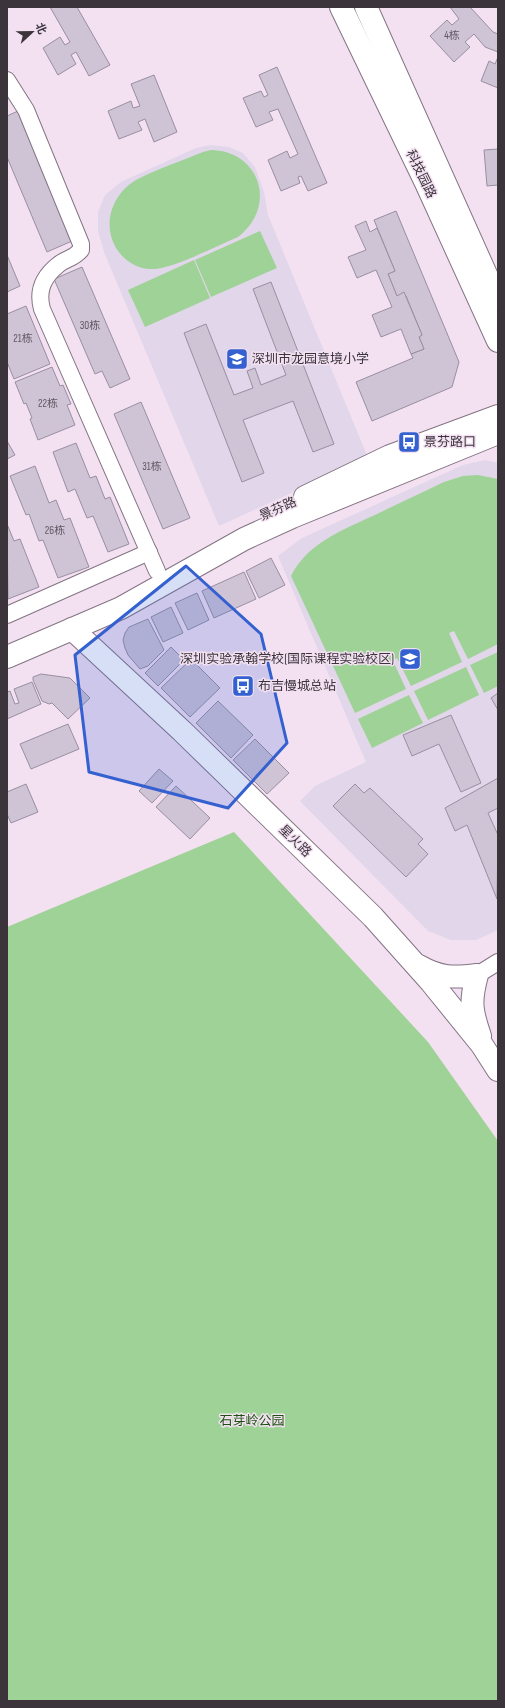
<svg xmlns="http://www.w3.org/2000/svg" width="505" height="1708" viewBox="0 0 505 1708" font-family="'Sofia Sans Condensed','Noto Sans SC',sans-serif">
  <style>
    .education { fill: #e1d6ea }
    .green { fill: #9fd296 }
    .building { fill: #cfc3d6; stroke: #998fa1 }
    .lines { fill: none; stroke-linecap: round; stroke-linejoin: round }
    .street-casing { stroke: #837483; stroke-width: 18 }
    .secondary-casing { stroke: #837483; stroke-width: 24 }
    .street { stroke: #fff; stroke-width: 16 }
    .secondary { stroke: #fff; stroke-width: 22 }
    .marked { fill: #3460d0; fill-opacity: 0.2; stroke: #3460d0; stroke-width: 3; stroke-linejoin: round }
    .labels { text-anchor: middle; dominant-baseline: central; stroke-width: 3; stroke-linejoin: round; paint-order: stroke }
    .number-label { font-size: 11px; fill: #605862 }
    .street-label { font-size: 13px; fill: #3b353b; stroke: #f3e1f2 }
    .poi-label { font-size: 13px; fill: #3b353b; stroke: #f3e1f2; text-anchor: start }
    .park-label { font-size: 13px; fill: #1a510e; stroke: #f3e1f2 }
  </style>
  <rect width="100%" height="100%" fill="#f3e1f2"/>
  <g class="education">
    <polygon points="211,145 229,147 243,153 255,167 264,192 268,215 368,458 219,526 104,252 98,231 98,212 105,195 121,182 196,148"/>
    <polygon points="485,460 498,463 498,930 476,940 451,940 428,931 300,801 315,786 366,762 278,556 302,538 463,465"/>
  </g>
  <g class="green">
    <path d="M211,150C260,151 278,206 238,237C218,245 173,269 153,269C138,270 123,260 116,248C102,224 112,194 136,180C157,169 181,161 203,152Z"/>
    <polygon points="260,231 277,268 211,297 195,260"/>
    <polygon points="194,260 210,298 145,327 128,290"/>
    <path d="M478,475L498,479V644L468,659L454,631L449,633L462,662L411,686L397,658L393,661L406,689L355,713L291,576C308,542 345,529 377,514C399,503 422,493 444,482L463,476Z"/>
    <polygon points="498,652 498,686 484,693 470,665"/>
    <polygon points="466,667 479,695 428,720 414,691"/>
    <polygon points="409,695 423,723 372,748 358,719"/>
    <polygon points="234,832 428,1042 498,1141 498,1701 7,1701 7,927"/>
  </g>
  <g class="building">
    <polygon points="50,7 77,7 110,65 89,76 76,52 71,55 76,64 58,75 43,48 60,37 65,45 70,42"/>
    <polygon points="450,7 470,7 493,32 498,34 498,52 485,47 474,34 465,42 470,47 454,62 430,36 447,20 452,25 459,19"/>
    <polygon points="498,57 498,88 481,81 489,61 495,64"/>
    <polygon points="277,67 327,183 308,191 301,176 298,177 300,183 281,191 268,160 287,151 290,158 298,154 278,109 269,112 273,120 256,127 243,98 261,91 264,97 268,95 259,75"/>
    <polygon points="154,75 177,132 154,142 145,119 138,122 142,130 119,139 108,111 131,101 133,108 140,106 131,84"/>
    <polygon points="18,111 72,241 47,252 7,157 7,116"/>
    <polygon points="498,149 498,185 487,186 484,150"/>
    <polygon points="396,211 459,362 452,387 372,421 356,382 413,358 411,354 424,349 419,337 422,335 406,296 398,299 388,274 395,271 374,220"/>
    <polygon points="366,221 370,232 377,228 395,271 388,274 397,296 404,292 422,335 419,337 424,349 411,354 401,329 381,337 372,315 392,307 376,270 357,278 348,257 366,250 355,226"/>
    <polygon points="7,255 20,286 7,292"/>
    <polygon points="82,267 130,379 110,388 102,371 95,374 54,279"/>
    <polygon points="271,282 334,444 313,452 293,401 243,420 264,473 242,482 184,333 206,324 234,395 253,388 247,371 255,368 261,385 286,375 253,289"/>
    <polygon points="26,306 50,364 14,379 7,362 7,314"/>
    <polygon points="52,367 60,386 63,385 71,404 67,405 75,425 38,440 30,419 32,418 26,403 24,404 15,382"/>
    <polygon points="141,402 190,518 163,529 114,414"/>
    <polygon points="7,441 15,455 7,459"/>
    <polygon points="76,443 90,478 96,476 105,499 110,497 129,544 108,552 93,516 87,518 75,489 68,492 53,452"/>
    <polygon points="35,466 49,503 56,500 64,520 70,518 89,567 58,578 43,540 39,541 29,514 26,515 10,476"/>
    <polygon points="7,524 14,541 20,539 39,587 8,599"/>
    <polygon points="271,558 285,585 259,598 246,571"/>
    <polygon points="244,572 256,599 214,618 202,591"/>
    <polygon points="197,593 209,620 188,630 175,603"/>
    <polygon points="171,607 183,633 163,642 151,617"/>
    <polygon points="148,619 164,650 148,666 140,669 128,655 125,648 123,640 125,633 129,627"/>
    <polygon points="171,647 184,660 158,686 145,673"/>
    <polygon points="191,659 220,688 190,717 161,688"/>
    <polygon points="41,674 70,678 90,698 68,719 52,703 49,704 42,701 33,680 33,677"/>
    <polygon points="32,682 41,704 7,719 7,692 10,691 15,704 19,703 14,689"/>
    <polygon points="498,693 498,710 491,698"/>
    <polygon points="218,701 253,735 231,758 196,723"/>
    <polygon points="451,715 481,783 461,792 439,744 412,756 403,735"/>
    <polygon points="68,724 79,749 31,769 20,744"/>
    <polygon points="255,739 289,773 267,794 233,760"/>
    <polygon points="159,769 173,781 152,803 139,791"/>
    <polygon points="498,778 498,808 488,813 498,835 497,899 467,825 455,831 445,808"/>
    <polygon points="26,784 38,812 11,823 7,814 7,792"/>
    <polygon points="355,784 364,793 370,788 423,839 418,844 428,854 406,877 333,806"/>
    <polygon points="176,786 210,818 190,839 156,807"/>
  </g>
  <g class="lines">
    <g class="street-casing">
      <g id="street">
        <path d="M7,80L26,110L81,244V250C72,260 66,258 58,265C43,277 37,291 42,309L157,571"/>
        <polyline points="7,615 149,552"/>
        <polyline points="477,975 498,962"/>
      </g>
    </g>
    <g class="secondary-casing">
      <g id="secondary">
        <polyline points="341,7 426,183 498,341"/>
        <polyline points="366,7 498,301"/>
        <polyline points="305,497 390,456 498,416"/>
        <polyline points="72,629 182,731 373,917 431,982 482,1045 498,1070"/>
        <polyline points="7,657 121,608 244,539 292,517 498,433"/>
        <path d="M419,966C440,978 453,978 477,975C470,1001 471,1010 480,1036"/>
      </g>
    </g>
    <use href="#street" class="street"/>
    <use href="#secondary" class="secondary"/>
  </g>
  <path class="marked" d="M186,566L261,634L287,743L228,808L89,772L75,655Z"/>
  <defs>
    <g id="school-square" transform="scale(1.15)"><rect x="-9" y="-9" width="18" height="18" rx="4" fill="#3460d0" stroke="#f3e1f2"/><path d="M0-5L7-2L0 1L-7-2ZM-4 1L0 2.5L4 1V4Q0 6-4 4Z" fill="#fff"/></g>
    <g id="bus-square" transform="scale(1.15)"><rect x="-9" y="-9" width="18" height="18" rx="4" fill="#3460d0" stroke="#f3e1f2"/><path d="M-5-6H5V4H4V6H2V4H-2V6H-4V4H-5ZM-3.5-4V0h7V-4ZM-3.5 1.2v1.5H-2V1.2ZM2 1.2v1.5H3.5V1.2Z" fill="#fff"/></g>
  </defs>
  <g fill-rule="evenodd">
    <use href="#school-square" x="237" y="359"/>
    <use href="#bus-square" x="409" y="442"/>
    <use href="#school-square" x="410" y="659"/>
    <use href="#bus-square" x="243" y="686"/>
  </g>
  <g class="labels">
    <g class="number-label">
      <text x="452" y="35">4栋</text>
      <text x="90" y="325">30栋</text>
      <text x="23" y="338">21栋</text>
      <text x="48" y="403">22栋</text>
      <text x="152" y="466">31栋</text>
      <text x="55" y="530">26栋</text>
    </g>
    <g class="street-label">
      <text transform="translate(421 174) rotate(64)">科技园路</text>
      <text transform="translate(278 509) rotate(-24)">景芬路</text>
      <text transform="translate(295 841) rotate(44)">星火路</text>
    </g>
    <g class="poi-label">
      <text x="252" y="359">深圳市龙园意境小学</text>
      <text x="424" y="442">景芬路口</text>
      <text x="394" y="659" text-anchor="end">深圳实验承翰学校(国际课程实验校区)</text>
      <text x="258" y="686">布吉慢城总站</text>
    </g>
    <g class="park-label">
      <text x="252" y="1421">石芽岭公园</text>
    </g>
  </g>
  <rect width="505" height="1708" fill="none" stroke="#3b353b" stroke-width="16"/>
  <g transform="translate(32 32) rotate(68)" stroke="#f3e1f2" stroke-width="3" paint-order="stroke">
  <path d="M0-3L7 15L0 10L-7 15Z" fill="#3b353b"/>
  <text y="-6" font-size="11" font-weight="bold" text-anchor="middle" fill="#3b353b">北</text>
  </g>
</svg>
